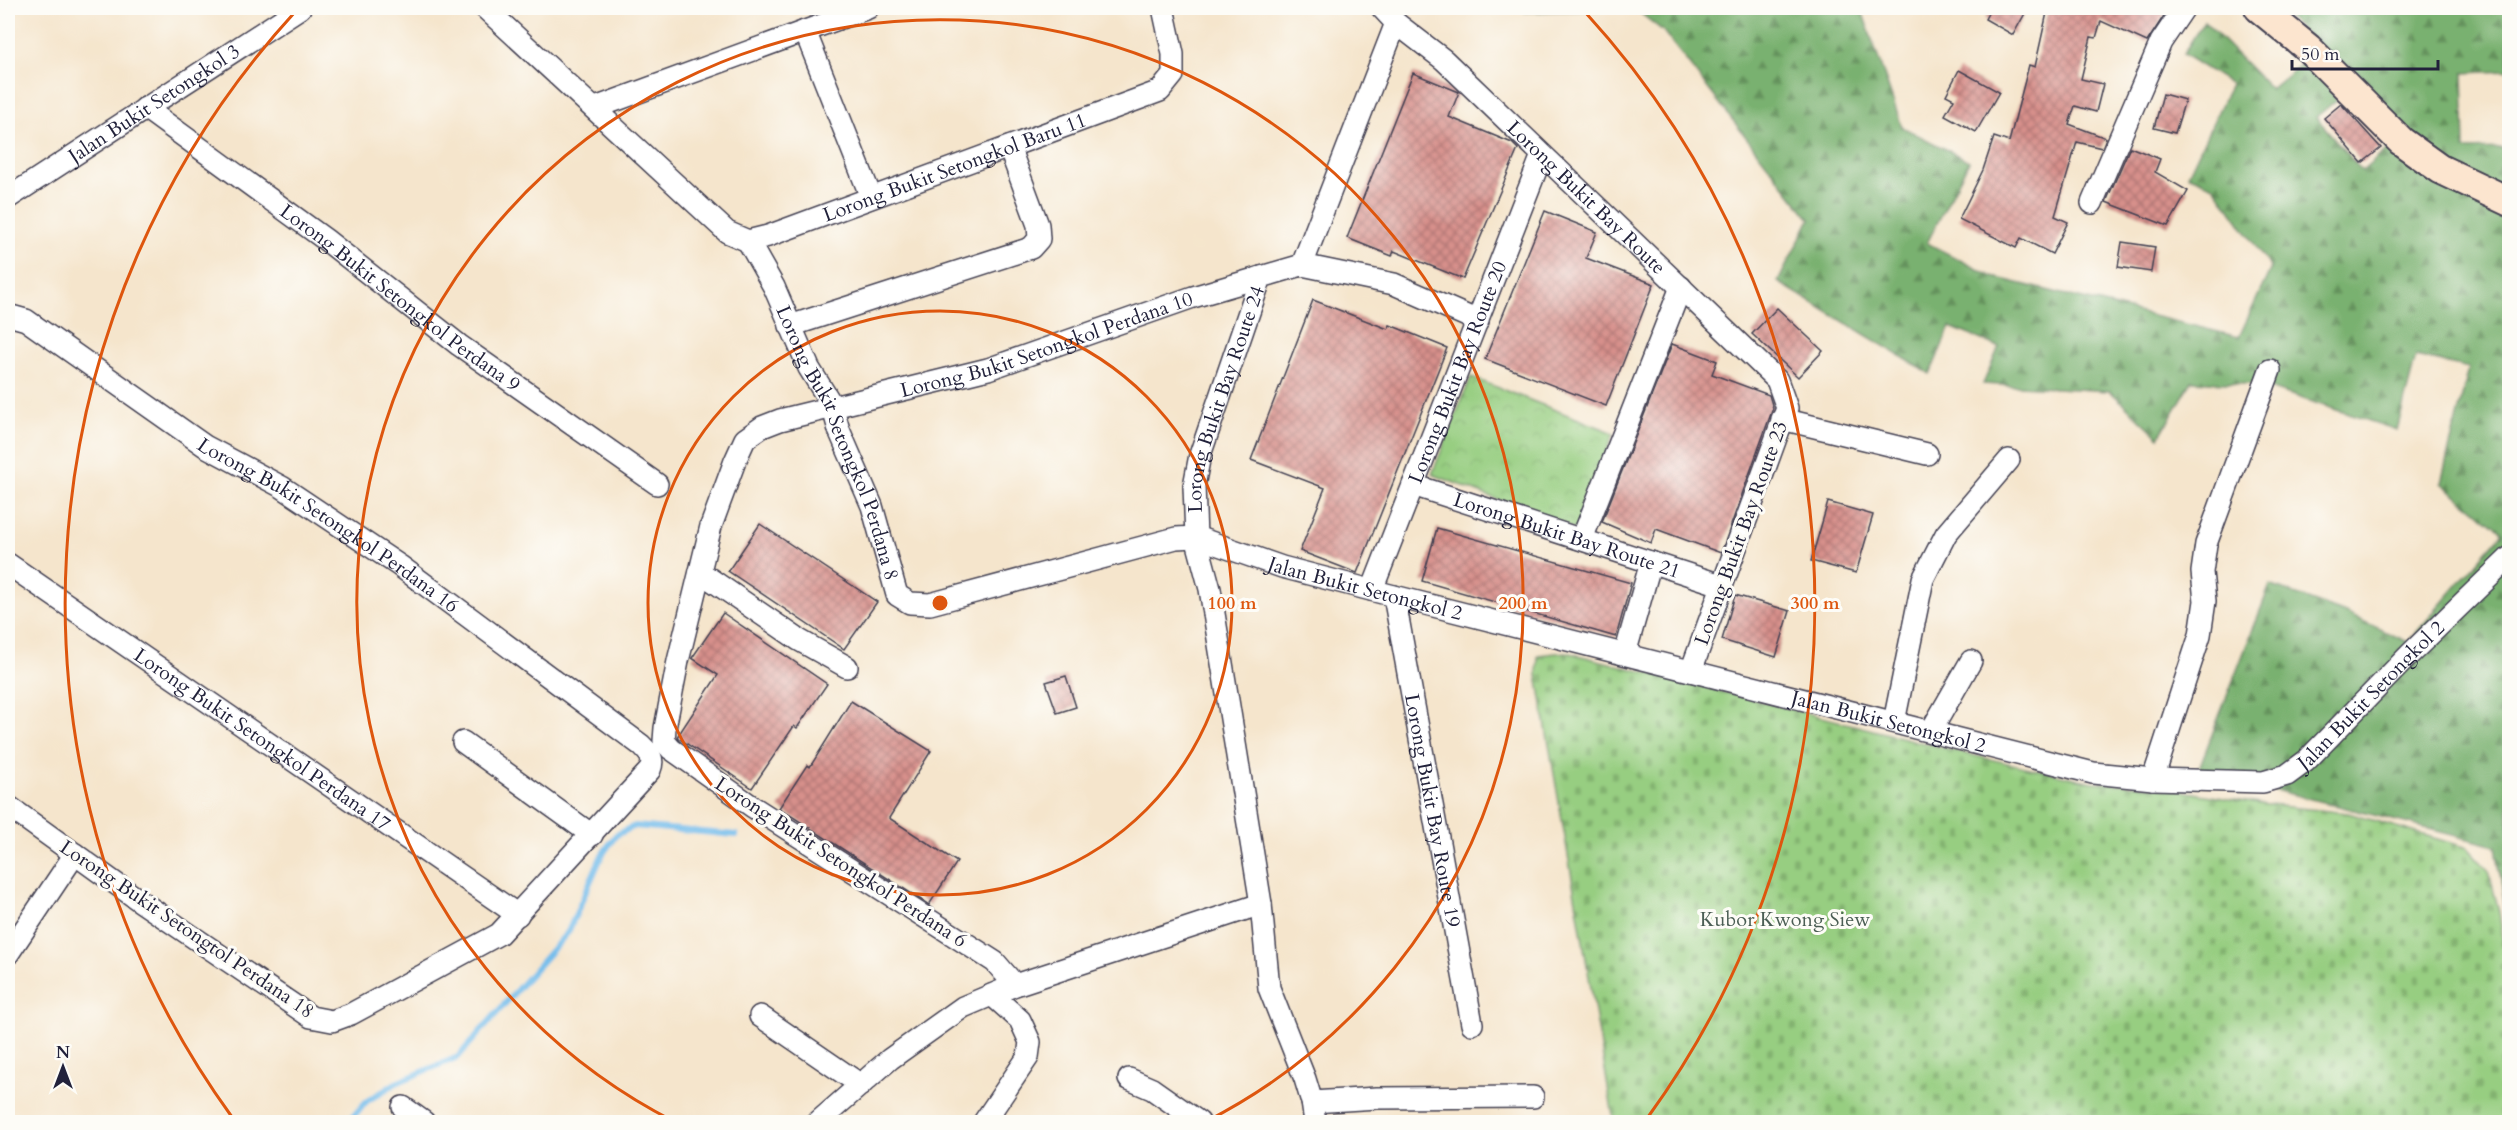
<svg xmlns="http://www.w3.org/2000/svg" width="2517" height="1130" viewBox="0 0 2517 1130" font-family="Cardo,serif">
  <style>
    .forest { fill: url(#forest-firs); stroke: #4e6a55; stroke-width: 1.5; fill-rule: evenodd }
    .cemetery { fill: url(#cemetery-stones); stroke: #5c785e; stroke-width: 1.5 }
    .park { fill: url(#park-crowns); stroke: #5c785e; stroke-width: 1.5 }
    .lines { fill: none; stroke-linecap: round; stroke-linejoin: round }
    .stream { stroke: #72bceb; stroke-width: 6 }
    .building { fill: url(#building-cross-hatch) }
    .street-casing { stroke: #423f51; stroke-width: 24 }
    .secondary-casing { stroke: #423f51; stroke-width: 32 }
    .street { stroke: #fff; stroke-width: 21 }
    .secondary { stroke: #fce5cf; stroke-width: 28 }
    .ring { fill: none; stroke: #de560e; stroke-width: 3 }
    .labels { text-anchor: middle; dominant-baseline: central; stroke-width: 6; stroke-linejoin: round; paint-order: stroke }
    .street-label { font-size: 20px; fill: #22223b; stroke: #fdfcf7 }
    .park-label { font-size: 20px; fill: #4b5e54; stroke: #fdfcf7 }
    .centre { fill: #de560e; stroke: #fdfcf7; stroke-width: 3 }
    .ring-label { font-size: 18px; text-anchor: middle; font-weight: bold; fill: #de560e; stroke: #fdfcf7; stroke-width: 6; stroke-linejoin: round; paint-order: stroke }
  </style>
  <defs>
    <pattern id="forest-firs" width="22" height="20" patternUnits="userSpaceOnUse" patternTransform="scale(1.5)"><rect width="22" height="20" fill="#79b16f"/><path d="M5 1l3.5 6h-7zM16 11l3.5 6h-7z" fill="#63905c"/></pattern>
    <pattern id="cemetery-stones" width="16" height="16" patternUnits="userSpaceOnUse" patternTransform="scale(1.5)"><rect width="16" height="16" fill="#97ce81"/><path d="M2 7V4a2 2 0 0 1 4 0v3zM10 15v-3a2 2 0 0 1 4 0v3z" fill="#82b170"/></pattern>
    <pattern id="park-crowns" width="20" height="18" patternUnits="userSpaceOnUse" patternTransform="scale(1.5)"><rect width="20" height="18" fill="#97ce81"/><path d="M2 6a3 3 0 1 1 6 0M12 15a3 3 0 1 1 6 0" fill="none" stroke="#82b170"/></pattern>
    <pattern id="building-cross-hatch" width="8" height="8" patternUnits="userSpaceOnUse" patternTransform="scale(1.5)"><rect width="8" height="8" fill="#d7908b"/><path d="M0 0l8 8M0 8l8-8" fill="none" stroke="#ae7573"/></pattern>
  </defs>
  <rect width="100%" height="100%" fill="#fdfcf7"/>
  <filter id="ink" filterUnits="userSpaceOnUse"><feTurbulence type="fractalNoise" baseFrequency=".0167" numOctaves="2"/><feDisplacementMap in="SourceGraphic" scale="12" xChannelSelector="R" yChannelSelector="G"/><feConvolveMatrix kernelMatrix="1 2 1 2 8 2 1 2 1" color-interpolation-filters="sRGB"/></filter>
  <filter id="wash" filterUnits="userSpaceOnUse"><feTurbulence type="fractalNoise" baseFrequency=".008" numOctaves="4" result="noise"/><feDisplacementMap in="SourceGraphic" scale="24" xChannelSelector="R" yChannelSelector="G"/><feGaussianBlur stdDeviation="1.35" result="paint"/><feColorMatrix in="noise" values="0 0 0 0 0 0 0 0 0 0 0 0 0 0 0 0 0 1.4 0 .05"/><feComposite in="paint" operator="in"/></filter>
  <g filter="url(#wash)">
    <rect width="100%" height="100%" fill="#f5e5cc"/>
    <path class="forest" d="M1520,8H1861L1902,127L1969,161L1927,243L1993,277L2239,337L2271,268L2214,186L2188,175L2231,84L2183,54L2204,21L2271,89L2320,49L2280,8H2509V71L2463,73L2465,149L2509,148V904L2505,908L2496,846L2267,788L2194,781L2270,585L2343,612L2408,642L2503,532L2441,483L2469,368L2416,356L2397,430L2261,385L2192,381L2159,437L2110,391L1983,384L1999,347L1950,327L1930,374L1778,282L1810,219L1663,31L1635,9L1525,12ZM2344,94L2389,148L2362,171L2316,117Z"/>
    <polygon class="cemetery" points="1566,652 1967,754 2092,782 2158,787 2259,804 2348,813 2468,848 2489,871 2499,912 2509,979 2509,1122 1614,1122 1537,675 1538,655"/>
    <polygon class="park" points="1471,377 1614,433 1575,530 1432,474"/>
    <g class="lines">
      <polyline class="stream" points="348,1122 367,1101 396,1083 458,1057 568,932 602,855 616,835 635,826 736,835"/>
    </g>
    <g id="blocks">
      <g class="building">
        <polygon points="1991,8 2028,8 2013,35 1985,19"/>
        <polygon points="2048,8 2169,8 2147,42 2101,21 2096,38 2091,37 2081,79 2103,84 2096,112 2075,106 2069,124 2106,138 2102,148 2077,142 2055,216 2068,222 2052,254 2021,238 2016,248 1959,219 1983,170 1994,137 2009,142 2029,65 2035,67"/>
        <polygon points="1959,70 1999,92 1976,132 1945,115 1954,99 1946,95"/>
        <polygon points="1413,73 1459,92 1449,117 1512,143 1518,149 1463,279 1394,251 1392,256 1347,238"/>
        <polygon points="2163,94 2185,100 2175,133 2154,128"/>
        <polygon points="2341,104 2381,148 2362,163 2324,118"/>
        <polygon points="2130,147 2160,159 2155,172 2188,191 2168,226 2106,202"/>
        <polygon points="1545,211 1597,232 1586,258 1654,284 1606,406 1485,359"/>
        <polygon points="2122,242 2155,247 2151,272 2118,267"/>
        <polygon points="1313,300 1388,329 1390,325 1447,348 1357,573 1300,551 1325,488 1251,460"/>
        <polygon points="1777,308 1823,351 1798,377 1752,334"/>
        <polygon points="1672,344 1717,361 1712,374 1769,395 1773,408 1721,553 1656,529 1651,543 1602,522"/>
        <polygon points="1828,502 1873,515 1856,573 1811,561"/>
        <polygon points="760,524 877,602 844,649 728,571"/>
        <polygon points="1437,528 1631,583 1616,637 1422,581"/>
        <polygon points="1735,595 1790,611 1776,657 1722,640"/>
        <polygon points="723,613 827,684 797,728 794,726 752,788 677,737 718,675 692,658"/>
        <polygon points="1066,676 1076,707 1057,713 1046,682"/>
        <polygon points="851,701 931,751 889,818 957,862 929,905 779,808 807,765 810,767"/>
      </g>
    </g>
  </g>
  <g filter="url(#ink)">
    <use href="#blocks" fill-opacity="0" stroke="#423f51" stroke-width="1.5"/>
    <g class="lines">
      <g class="street-casing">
        <g id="street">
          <path id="s1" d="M485,8L727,232L748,241L768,236L1160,91L1173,75V54L1163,8"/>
          <path id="s2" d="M1382,8L1396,23L1444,60L1777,380L1787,408L1691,671"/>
          <polyline points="805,31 871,197"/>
          <path id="s3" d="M145,108L326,240L459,345L657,484"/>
          <polyline points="595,108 868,8"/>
          <path id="s4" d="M8,198L300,8"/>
          <polyline points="2092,203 2161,42 2184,8"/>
          <path id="s5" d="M748,241L774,287L809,368L832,405L839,430L872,506L897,595L910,603L930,604L1176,538L1196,537L1282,567L1394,596L2093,773L2153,779L2263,782L2287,775L2306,761L2410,654L2510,557"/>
          <polyline points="1302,265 1394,284 1478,321"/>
          <path id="s6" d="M8,315L26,320L205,446L282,487L400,566L641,745C649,753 655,758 650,770L499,934L351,1014L332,1021L311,1017L140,901L8,806"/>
          <polyline points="790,326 1031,248 1039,239 1038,225 1009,147"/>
          <polyline points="1782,419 1927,454"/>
          <path id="s7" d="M1413,485L1721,585"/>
          <polyline points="1582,539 1681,287"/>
          <path id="s8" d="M8,564L518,915"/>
          <polyline points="700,572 799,640 847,667"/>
          <path id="s9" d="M1372,590L1542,155"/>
          <path id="s10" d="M1394,596L1472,1024"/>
          <polyline points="1625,654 1651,562"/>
          <polyline points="1894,722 1923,579 1946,534 2009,460"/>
          <polyline points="1931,731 1971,661"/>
          <polyline points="463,742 592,835"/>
          <polyline points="2153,779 2200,635 2205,601 2202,572 2206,544 2270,370"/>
          <polyline points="8,954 75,854"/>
          <path id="s11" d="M1015,985L995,962L753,807L671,749L664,741L665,728L678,661L711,526L735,461L745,439L762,427L780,420L988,369L1193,297L1261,277"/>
          <polyline points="760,1016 861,1085"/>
          <polyline points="1129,1079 1152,1089 1199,1122"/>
          <polyline points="1312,1102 1377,1098 1533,1097"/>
          <polyline points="403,1107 424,1122"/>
          <polyline points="818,1122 890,1059 963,1007 1015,985 1261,904"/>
          <polyline points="984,1122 1028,1057 1030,1042 1020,1020 992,995"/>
          <path id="s12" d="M1315,1122L1312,1102L1305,1079L1269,988L1261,904L1210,589L1196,537L1194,486L1200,455L1261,277L1302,265L1396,23"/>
        </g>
      </g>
      <g class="secondary-casing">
        <polyline id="secondary" points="2259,8 2308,48 2401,141 2440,169 2510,202"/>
      </g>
      <use href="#street" class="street"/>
      <use href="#secondary" class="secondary"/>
    </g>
  </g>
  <g class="ring">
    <circle cx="940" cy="603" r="292"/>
    <path d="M675 1122A583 583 0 1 1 1205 1122"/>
    <path d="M232 1117A875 875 0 0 1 295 12M1585 12A875 875 0 0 1 1648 1117"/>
  </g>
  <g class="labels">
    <g class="street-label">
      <text stroke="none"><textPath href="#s4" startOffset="174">Jalan Bukit Setongkol 3</textPath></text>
      <text stroke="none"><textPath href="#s1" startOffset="572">Lorong Bukit Setongkol Baru 11</textPath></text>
      <text stroke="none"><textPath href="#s2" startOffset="279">Lorong Bukit Bay Route</textPath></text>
      <text stroke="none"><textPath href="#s3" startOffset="318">Lorong Bukit Setongkol Perdana 9</textPath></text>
      <text stroke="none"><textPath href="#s11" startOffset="1060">Lorong Bukit Setongkol Perdana 10</textPath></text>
      <text stroke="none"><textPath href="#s9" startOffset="234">Lorong Bukit Bay Route 20</textPath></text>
      <text stroke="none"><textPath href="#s12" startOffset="742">Lorong Bukit Bay Route 24</textPath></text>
      <text stroke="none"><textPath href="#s5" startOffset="222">Lorong Bukit Setongkol Perdana 8</textPath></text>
      <text stroke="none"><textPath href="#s6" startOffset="384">Lorong Bukit Setongkol Perdana 16</textPath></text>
      <text transform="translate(1741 533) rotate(-70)">Lorong Bukit Bay Route 23</text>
      <text stroke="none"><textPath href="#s7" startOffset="162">Lorong Bukit Bay Route 21</textPath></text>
      <text stroke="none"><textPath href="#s5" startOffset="873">Jalan Bukit Setongkol 2</textPath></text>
      <text stroke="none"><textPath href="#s5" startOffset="1935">Jalan Bukit Setongkol 2</textPath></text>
      <text stroke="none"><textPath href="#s5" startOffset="1413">Jalan Bukit Setongkol 2</textPath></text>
      <text stroke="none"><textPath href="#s8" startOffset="309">Lorong Bukit Setongkol Perdana 17</textPath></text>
      <text stroke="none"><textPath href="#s10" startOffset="218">Lorong Bukit Bay Route 19</textPath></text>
      <text transform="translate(841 862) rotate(33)">Lorong Bukit Setongkol Perdana 6</text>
      <text transform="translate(187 929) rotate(34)">Lorong Bukit Setongtol Perdana 18</text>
    </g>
    <g class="park-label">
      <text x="1785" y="919">Kubor Kwong Siew</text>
    </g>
  </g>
  <circle cx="940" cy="603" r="9" class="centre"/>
  <g class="ring-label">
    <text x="1232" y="609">100 m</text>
    <text x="1523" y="609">200 m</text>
    <text x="1815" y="609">300 m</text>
  </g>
  <rect width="2517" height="1130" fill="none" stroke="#fdfcf7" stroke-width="30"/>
  <g transform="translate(63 1067)" stroke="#fdfcf7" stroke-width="4.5" paint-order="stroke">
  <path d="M0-4.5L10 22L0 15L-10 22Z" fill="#22223b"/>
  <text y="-9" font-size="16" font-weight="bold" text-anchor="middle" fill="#22223b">N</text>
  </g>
  <path d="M2292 60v9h146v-9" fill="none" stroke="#22223b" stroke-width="3"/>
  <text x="2301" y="60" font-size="18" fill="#22223b" stroke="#fdfcf7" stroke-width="4.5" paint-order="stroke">50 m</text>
</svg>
